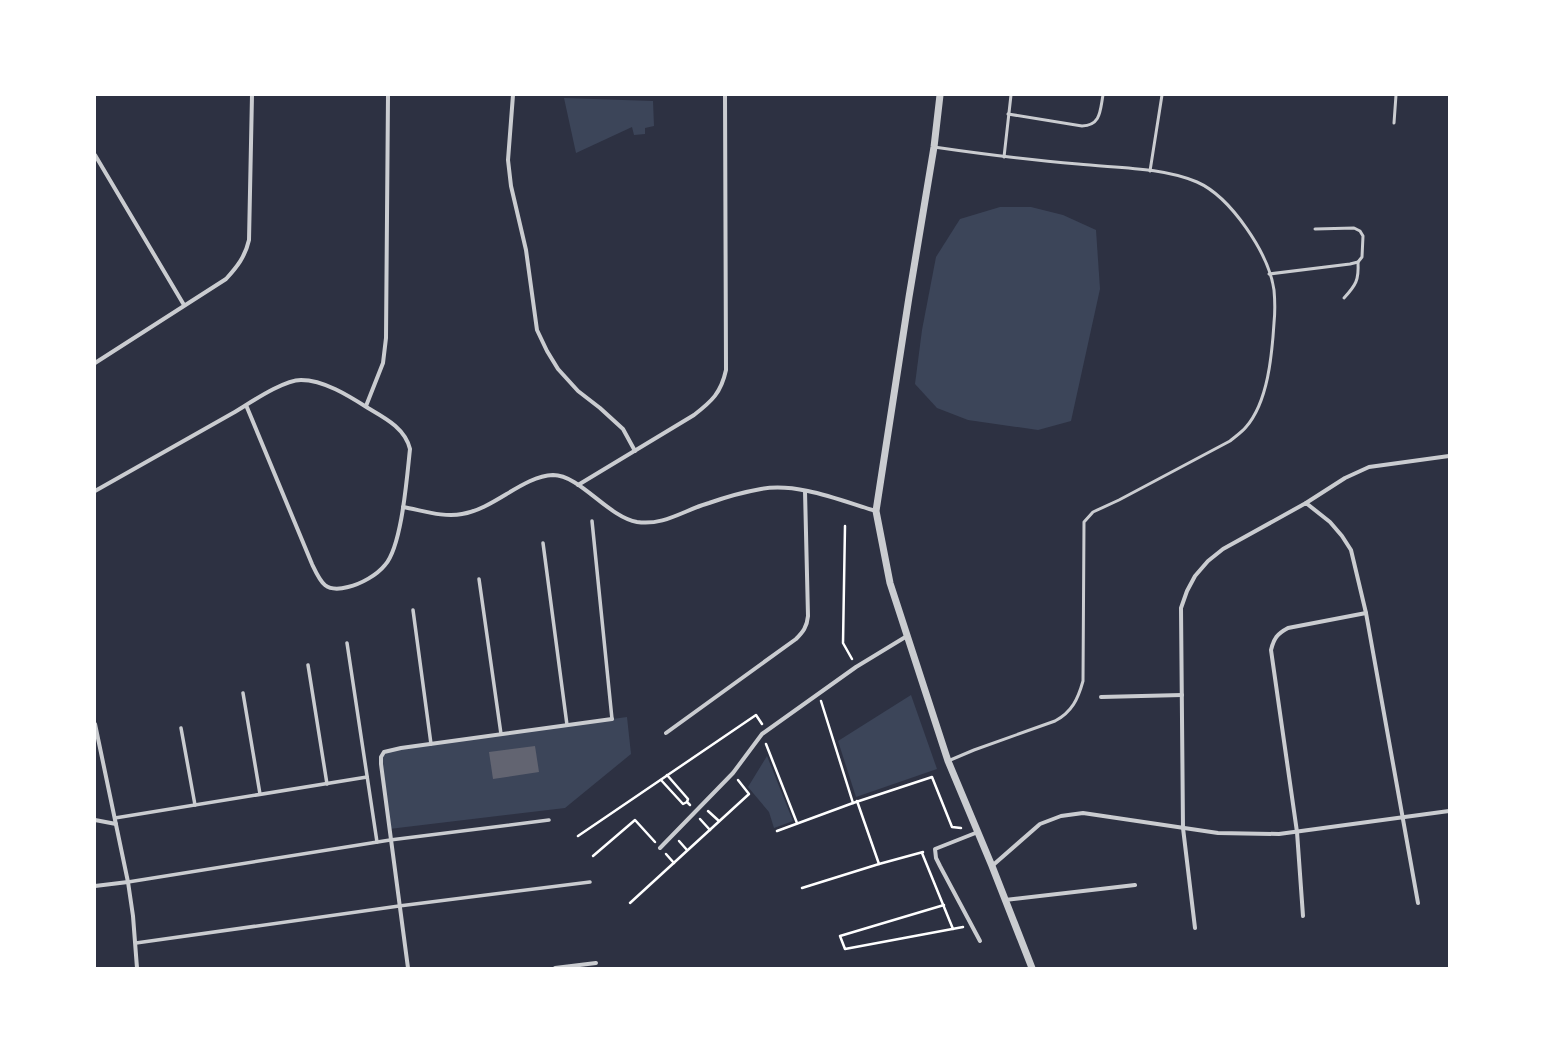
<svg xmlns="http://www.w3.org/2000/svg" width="1544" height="1063" viewBox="0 0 1544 1063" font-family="Helvetica,sans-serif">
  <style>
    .green { fill: #3c4559 }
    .building { fill: #626471 }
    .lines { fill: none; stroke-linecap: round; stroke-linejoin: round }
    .path { stroke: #fff; stroke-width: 2.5 }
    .service { stroke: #caccd0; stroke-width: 3 }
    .pedestrian { stroke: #caccd0; stroke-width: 3.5 }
    .minor { stroke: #caccd0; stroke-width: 4 }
    .tertiary { stroke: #caccd0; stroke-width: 7 }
  </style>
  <rect width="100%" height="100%" fill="#2d3142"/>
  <g class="green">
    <polygon points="564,98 653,101 654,126 645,128 645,134 634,135 632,127 576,153"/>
    <polygon points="1000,207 1031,207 1063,215 1096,230 1100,289 1071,421 1038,430 968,420 937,408 915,384 922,330 936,257 960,219"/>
    <polygon points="911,695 937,769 856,797 838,741"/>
    <polygon points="627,717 631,754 565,808 389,829 381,764 384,752 401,748"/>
    <polygon points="767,756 793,821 774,828 769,812 748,787"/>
  </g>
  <polygon class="building" points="535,746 539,772 493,779 489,752"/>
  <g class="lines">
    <g class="path">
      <polyline points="845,526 843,643 852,659"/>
      <polyline points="766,744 797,823"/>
      <polyline points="667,775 688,799 687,802 690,805"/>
      <polyline points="661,780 683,804 687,802"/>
      <polyline points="853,803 932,777 952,827 961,828"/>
      <polyline points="708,811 719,821"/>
      <polyline points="700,819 710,830"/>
      <polyline points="777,831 853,803 821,701"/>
      <polyline points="578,836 756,715 762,724"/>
      <polyline points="679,841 687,850"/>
      <polyline points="922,853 953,929"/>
      <polyline points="666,854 674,863"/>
      <polyline points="593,856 635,820 655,842"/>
      <polyline points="879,864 923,852"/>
      <polyline points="802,888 879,864 857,801"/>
      <polyline points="630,903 749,794 738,780"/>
      <polyline points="944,905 840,936 845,949 963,927"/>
    </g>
    <g class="service">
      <path d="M1008,114L1082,126C1101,125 1100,111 1103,95"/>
      <polyline points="1394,123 1396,95"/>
      <path d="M934,147C982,154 1030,160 1078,164C1116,168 1162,167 1197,182C1231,197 1269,254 1274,290C1275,301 1275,313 1274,323C1272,355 1268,402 1246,427C1242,432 1236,436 1230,441L1119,500L1093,512L1084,522L1083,681C1078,699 1072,712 1055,721L974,750L948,761"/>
      <polyline points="1004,157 1011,95"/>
      <polyline points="1150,171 1162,95"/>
      <polyline points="1269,274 1350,264 1358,262 1362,257 1363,236 1360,231 1354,228 1315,229"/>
      <path d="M1344,298C1356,285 1359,280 1358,262"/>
    </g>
    <g class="pedestrian">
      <polyline points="592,521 612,719"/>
      <polyline points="543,543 567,725"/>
      <polyline points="479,579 501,734"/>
      <polyline points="413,610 431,744"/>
      <polyline points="347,643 377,842"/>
      <polyline points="308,665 327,784"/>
      <polyline points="243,693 260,794"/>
      <polyline points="181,728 195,805"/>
      <polyline points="115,818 367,777"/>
      <polyline points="128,882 390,840 549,820"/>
      <polyline points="136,943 399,906 590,882"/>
    </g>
    <g class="minor">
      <polyline points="513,95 508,160 511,186 526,250 537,330 547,351 558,369 578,391 600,408 623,429 635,451"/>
      <polyline points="95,155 184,305"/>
      <path d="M95,363L226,279C237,267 245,257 249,240L252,95"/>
      <polyline points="366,406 383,363 386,338 388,95"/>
      <path d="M578,485L694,415C712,401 721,393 726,370L725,95"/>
      <path d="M95,491C141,465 187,439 233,413C250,403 283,380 301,380C324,380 349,396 368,408C385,418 405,428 410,449C407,476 402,546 385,565C377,575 361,584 348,587C325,593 321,583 312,564L246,405"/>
      <polyline points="1306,503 1345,478 1369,467 1449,456"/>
      <path d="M403,507C421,510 444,518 462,514C494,509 523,476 553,475C580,475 608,517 637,522C664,526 684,510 709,503C726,497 744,492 761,489C797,482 842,501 876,511"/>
      <polyline points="1101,697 1182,695"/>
      <polyline points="95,724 128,882 133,916 137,968"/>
      <path d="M666,733L796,639C803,632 807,627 808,616L805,491"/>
      <polyline points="95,820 116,824"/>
      <polyline points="978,832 935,849 936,858 940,866 980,941"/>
      <polyline points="660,848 733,773 762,734 856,667 907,636"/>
      <polyline points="992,866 1040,824 1061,816 1083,813 1218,833 1279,834 1449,811"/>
      <polyline points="95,886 128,882"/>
      <polyline points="1005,900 1135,885"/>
      <path d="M1303,916L1297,832L1271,650C1274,638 1277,634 1288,628L1366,613"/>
      <polyline points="1195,928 1183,828 1181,608 1187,591 1195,576 1208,561 1223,549 1306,503 1330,522 1342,536 1351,550 1366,613 1418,903"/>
      <polyline points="408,968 381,764 381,757 384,752 401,748 612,719"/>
      <polyline points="555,968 596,963"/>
    </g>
    <polyline class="tertiary" points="940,95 934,147 909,297 876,511 890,583 948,761 992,866 1032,968"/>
  </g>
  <rect width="1544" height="1063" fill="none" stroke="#ffffff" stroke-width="192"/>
</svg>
